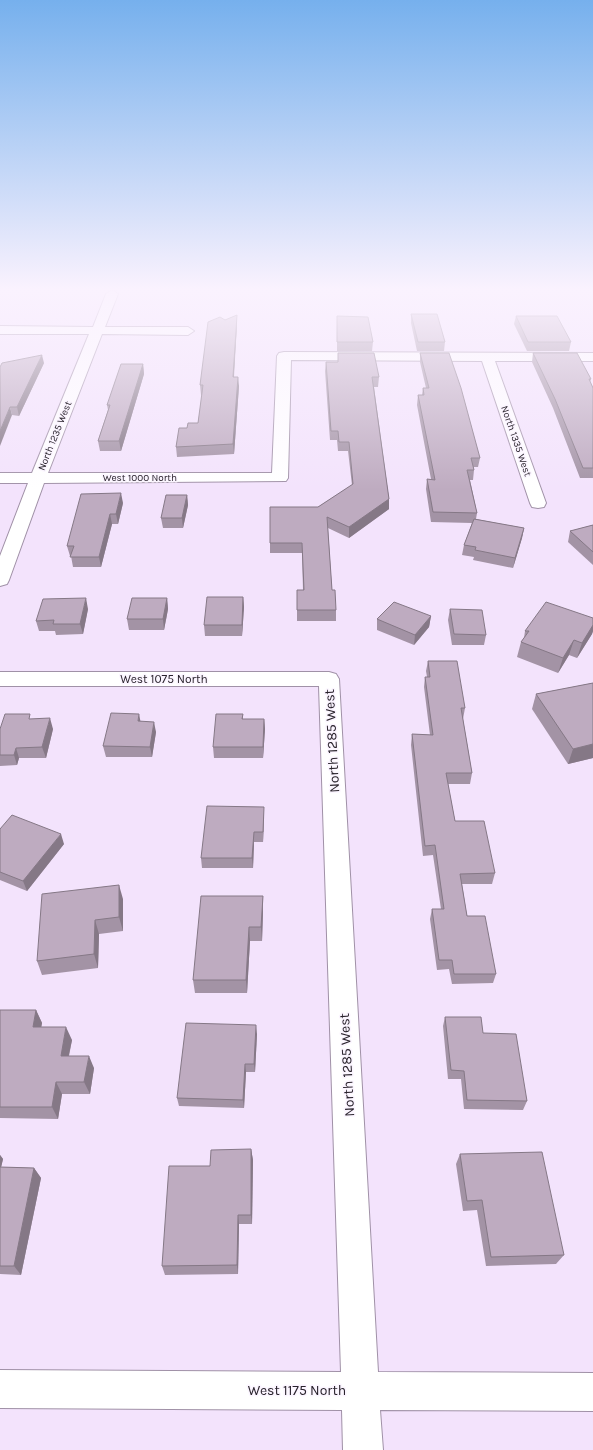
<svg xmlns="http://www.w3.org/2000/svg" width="593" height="1450" viewBox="0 0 593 1450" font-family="Karla,sans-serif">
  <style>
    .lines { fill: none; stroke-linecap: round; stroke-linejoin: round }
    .minor-casing { stroke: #a091a7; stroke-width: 2 }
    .minor { fill: #fff; fill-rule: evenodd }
    .wall { fill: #a393a5 }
    .shaded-wall { fill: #857886 }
    .building { fill: #beabc0; stroke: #857886 }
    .labels { text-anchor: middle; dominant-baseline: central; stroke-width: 3; stroke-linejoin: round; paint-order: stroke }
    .far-street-label { font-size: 10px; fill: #29232c; stroke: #fbf5ff }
    .street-label { font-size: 12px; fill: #29232c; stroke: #fbf5ff }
    .near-street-label { font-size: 14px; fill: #29232c; stroke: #fbf5ff }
  </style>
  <rect width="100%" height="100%" fill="#f3e3fc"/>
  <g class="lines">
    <g class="minor-casing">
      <g id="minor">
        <polygon points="112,290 118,294 105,327 188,327 194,331 188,335 102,334 48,473 272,473 277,356 279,353 284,352 593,353 593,361 495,361 546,503 544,507 538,508 532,507 530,503 482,361 291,360 288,478 286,481 44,483 9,580 7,584 0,586 0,556 28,483 0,483 0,473 32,473 89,334 0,334 0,326 93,327 106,294"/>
        <polygon points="0,672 329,672 336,674 339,679 378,1372 593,1373 593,1411 380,1410 383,1450 343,1450 342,1410 0,1408 0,1370 341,1372 319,686 0,686"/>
      </g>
    </g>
    <use href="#minor" class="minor"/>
  </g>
  <g class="wall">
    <polygon points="411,314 445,342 444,351 417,351 411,323"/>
    <polygon points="237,315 237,324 234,377 239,386 234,454 177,457 176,447 187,428 198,423 202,395 201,395 200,385 225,320"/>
    <polygon points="337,316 373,342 372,351 337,351"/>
    <polygon points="516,316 571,342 569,351 527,351 514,324"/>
    <polygon points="338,353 379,377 378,387 374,387 389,499 389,509 349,538 328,528 332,590 336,610 336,621 297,621 297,590 303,590 302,553 270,553 270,543 318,507 352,485 348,451 338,451 337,440 330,440 325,371 326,362 338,362"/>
    <polygon points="420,353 480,458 478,467 474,467 474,470 473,480 470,480 477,513 476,519 524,528 522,538 513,568 473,560 474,557 462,555 464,545 472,523 431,522 426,489 427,479 431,479 417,405 418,395 422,395 423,388 426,388 420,362"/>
    <polygon points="533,353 591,379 590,382 593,387 593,478 580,478 553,408 532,362"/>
    <polygon points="44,363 19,416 12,415 0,367"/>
    <polygon points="143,364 144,374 121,451 100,451 98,441 108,410 107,405"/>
    <polygon points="187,495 188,505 183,528 163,528 161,518"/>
    <polygon points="123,503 118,524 112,524 101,567 73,567 71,556 70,556 67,546"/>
    <polygon points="593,525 593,565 568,542 570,531"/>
    <polygon points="243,597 244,607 242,636 205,636 204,625"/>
    <polygon points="167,598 168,609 164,630 129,630 127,619"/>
    <polygon points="88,609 83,634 56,635 55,631 39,631 36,621"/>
    <polygon points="450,609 486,635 484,645 452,645 448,620"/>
    <polygon points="431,616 429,627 414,645 377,630 377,619"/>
    <polygon points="593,618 593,631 592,634 577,658 569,655 558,673 517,657 521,642 524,638 525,631"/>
    <polygon points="428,661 465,708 463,719 472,773 470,784 448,784 455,821 495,873 492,884 462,884 467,916 496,974 493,983 452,984 449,969 437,970 430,919 432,909 441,909 433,855 423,856 411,745 412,734 430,735 424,687 425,677 427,677 426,671"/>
    <polygon points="593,683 593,758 568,764 532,709 536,694"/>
    <polygon points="243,714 243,719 264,719 265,729 263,758 214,758 213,747"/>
    <polygon points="32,719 53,729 46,758 19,758 17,765 0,766 0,729"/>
    <polygon points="141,721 156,732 152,757 106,757 103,746"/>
    <polygon points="264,817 263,842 254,842 253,868 202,868 201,858"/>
    <polygon points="0,829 64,844 27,891 0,880"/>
    <polygon points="263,896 263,911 262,941 250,941 247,993 195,993 193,980"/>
    <polygon points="123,899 123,931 99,934 98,968 42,975 37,961"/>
    <polygon points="0,1010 36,1010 42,1023 41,1027 72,1040 69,1056 94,1068 90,1094 62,1094 58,1119 0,1118"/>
    <polygon points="445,1017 483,1033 527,1101 523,1110 464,1109 461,1079 448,1079 443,1026"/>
    <polygon points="257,1034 255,1072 246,1072 244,1108 179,1106 177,1098"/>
    <polygon points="251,1149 253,1160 252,1224 239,1224 238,1274 165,1275 162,1266 210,1166"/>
    <polygon points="460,1154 564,1255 556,1264 486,1266 477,1210 463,1211 456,1164"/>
    <polygon points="0,1155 3,1159 1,1167 34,1168 41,1178 21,1275 0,1274"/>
  </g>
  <g class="shaded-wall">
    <polygon points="237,315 237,324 233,386 233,377"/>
    <polygon points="42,355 44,363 19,416 17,407"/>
    <polygon points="143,364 144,374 121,451 119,441"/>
    <polygon points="238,377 239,386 234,454 233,444"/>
    <polygon points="10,407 12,415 0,446 0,431"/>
    <polygon points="121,493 123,503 118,524 116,514"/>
    <polygon points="187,495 188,505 183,528 182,518"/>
    <polygon points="389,499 389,509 349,538 349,527"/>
    <polygon points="110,514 112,524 101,567 99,557"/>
    <polygon points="524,528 522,538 513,568 515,558"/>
    <polygon points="243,597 244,607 242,636 242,625"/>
    <polygon points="86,598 88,609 83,634 80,624"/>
    <polygon points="167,598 168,609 164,630 163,619"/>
    <polygon points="431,616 429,627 414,645 415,635"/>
    <polygon points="593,625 593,631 592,634 577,658 582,643"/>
    <polygon points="574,640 569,655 558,673 563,658"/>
    <polygon points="139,714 141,724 138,721"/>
    <polygon points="50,718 53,729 46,758 42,747"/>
    <polygon points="264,719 265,729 263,758 263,747"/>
    <polygon points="154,722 156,732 152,757 150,747"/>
    <polygon points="593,744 593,758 568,764 573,749"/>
    <polygon points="16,748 19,758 17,765 14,755"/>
    <polygon points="264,807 264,817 263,842 263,832"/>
    <polygon points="254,832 254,842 253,868 252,858"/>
    <polygon points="61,834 64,844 27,891 23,881"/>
    <polygon points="119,885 123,899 123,931 119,917"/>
    <polygon points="263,896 263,911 262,941 261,927"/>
    <polygon points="95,920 99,934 98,968 94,954"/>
    <polygon points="249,927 250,941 247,993 246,980"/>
    <polygon points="36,1010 42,1023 39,1040 33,1027"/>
    <polygon points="256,1025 257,1034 255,1072 254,1064"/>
    <polygon points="66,1027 72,1040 66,1068 61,1056"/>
    <polygon points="89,1056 94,1068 90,1094 84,1082"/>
    <polygon points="245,1064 246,1072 244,1108 243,1100"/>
    <polygon points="56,1082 62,1094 58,1119 52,1107"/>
    <polygon points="251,1149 253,1160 252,1224 251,1215"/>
    <polygon points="0,1155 3,1159 0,1172"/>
    <polygon points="34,1168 41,1178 21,1275 14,1266"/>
    <polygon points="238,1215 239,1224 238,1274 237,1265"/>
  </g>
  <g class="building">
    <polygon points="411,314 437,314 445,342 418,342"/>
    <polygon points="237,315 233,377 238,377 233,444 176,447 179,428 187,428 188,423 198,423 203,385 200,385 208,322 220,317 225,320"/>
    <polygon points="337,316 368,317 373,342 337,342"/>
    <polygon points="516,316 557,316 571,342 528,342"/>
    <polygon points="338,353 374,353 379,377 372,377 389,499 349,527 327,517 332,590 335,590 336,610 297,610 297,590 304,590 302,543 270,543 270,507 318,507 353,484 349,442 339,442 338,431 331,431 326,362 338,362"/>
    <polygon points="420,353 449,353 461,388 480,458 471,458 474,470 467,470 477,513 433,512 427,479 435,480 418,395 424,395 423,388 429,388"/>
    <polygon points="533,353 577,353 591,379 589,379 593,388 593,468 583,468 555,399"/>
    <polygon points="42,355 17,407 10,407 0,431 0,367 2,363"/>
    <polygon points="121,364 143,364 119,441 98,441 110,405 107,405"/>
    <polygon points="121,493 116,514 110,514 99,557 70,557 74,546 67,546 81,494"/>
    <polygon points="166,495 187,495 182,518 161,518"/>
    <polygon points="474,519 524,528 515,558 475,550 476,547 464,545"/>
    <polygon points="593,525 593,552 570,531"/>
    <polygon points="207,597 243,597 242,625 204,625"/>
    <polygon points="86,598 80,624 53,624 54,620 36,621 43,599"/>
    <polygon points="132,598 167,598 163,619 127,619"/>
    <polygon points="394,602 431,616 415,635 377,619"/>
    <polygon points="546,602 593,618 593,625 582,643 574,640 563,658 521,642 529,631 525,631"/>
    <polygon points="450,609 482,610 486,635 454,634"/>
    <polygon points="428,661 457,661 465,708 461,708 472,773 446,773 455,821 484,821 495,873 460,874 467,916 485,916 496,974 454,974 452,960 439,960 432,909 444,909 435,845 425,846 412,734 433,735 425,677 430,677"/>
    <polygon points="593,683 593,744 573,749 536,694"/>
    <polygon points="111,713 139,714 138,721 154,722 150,747 103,746"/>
    <polygon points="5,714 30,714 29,719 50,718 42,747 16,748 14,755 0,755 0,729"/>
    <polygon points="216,714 243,714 242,719 264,719 263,747 213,747"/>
    <polygon points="207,806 264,807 263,832 254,832 252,858 201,858"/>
    <polygon points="12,815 61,834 23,881 0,872 0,829"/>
    <polygon points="119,885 119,917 95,920 94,954 37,961 42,894"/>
    <polygon points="201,896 263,896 261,927 249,927 246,980 193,980"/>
    <polygon points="0,1010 36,1010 33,1027 66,1027 61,1056 89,1056 84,1082 56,1082 52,1107 0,1107"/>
    <polygon points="445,1017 481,1017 483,1033 516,1034 527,1101 467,1100 464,1071 451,1070"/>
    <polygon points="186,1023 256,1025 254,1064 245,1064 243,1100 177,1098"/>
    <polygon points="251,1149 251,1215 238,1215 237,1265 162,1266 169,1166 210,1166 211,1150"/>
    <polygon points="542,1152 564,1255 491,1257 482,1200 467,1201 460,1154"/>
    <polygon points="0,1167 34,1168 14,1266 0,1266"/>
  </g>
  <linearGradient id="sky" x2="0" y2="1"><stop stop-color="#76b0ed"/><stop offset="0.59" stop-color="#faf2fe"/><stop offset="1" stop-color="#faf2fe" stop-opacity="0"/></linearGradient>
  <rect width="593" height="490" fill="url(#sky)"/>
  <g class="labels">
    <g class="far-street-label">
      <text transform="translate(55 436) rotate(-68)">North 1235 West</text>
      <text transform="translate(516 441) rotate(71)">North 1335 West</text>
      <text x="140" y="478">West 1000 North</text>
    </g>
    <g class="street-label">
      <text x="164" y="679">West 1075 North</text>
    </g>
    <g class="near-street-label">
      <text transform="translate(332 741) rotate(-93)">North 1285 West</text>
      <text transform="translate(347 1065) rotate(-93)">North 1285 West</text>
      <text x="297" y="1390">West 1175 North</text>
    </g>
  </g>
</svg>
